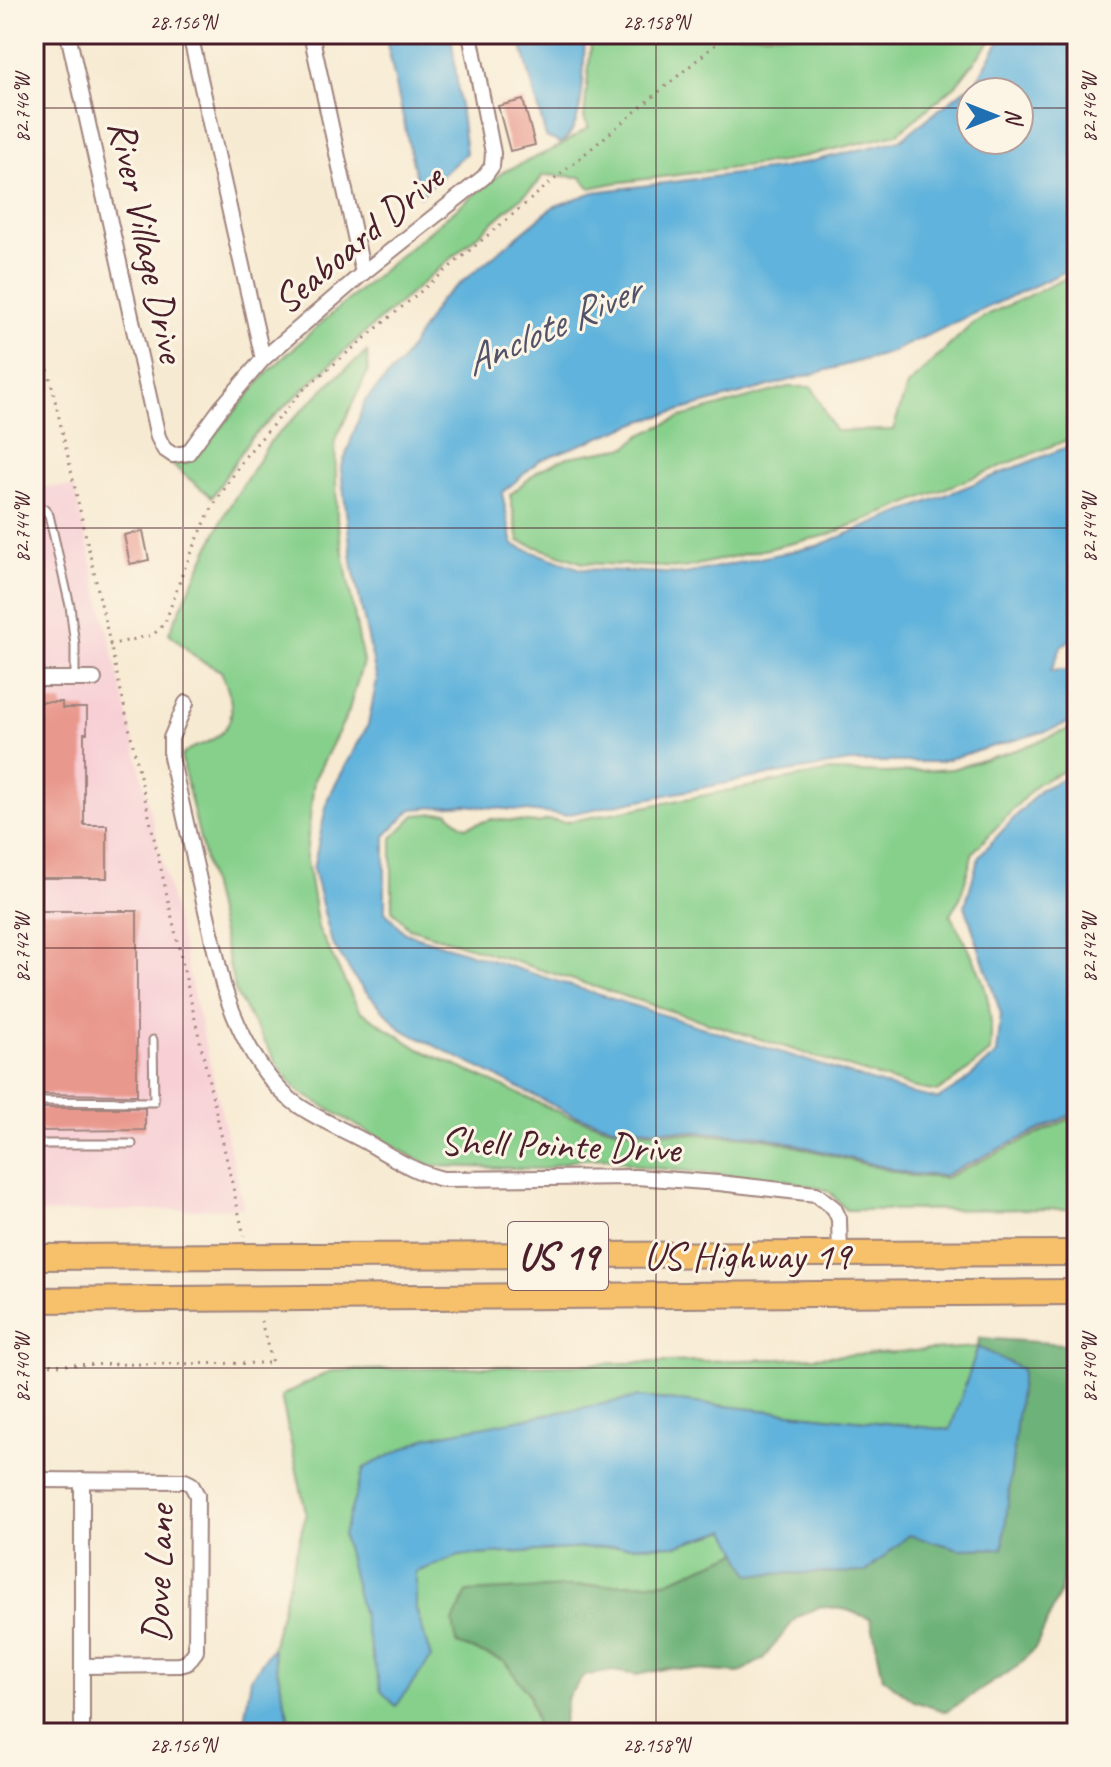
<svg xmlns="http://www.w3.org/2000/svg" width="1111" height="1767" viewBox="0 0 1111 1767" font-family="Caveat,sans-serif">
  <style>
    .built { fill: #f7cfd5 }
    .green { fill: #87d08c; stroke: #68785c; stroke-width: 2 }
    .forest { fill: #6db278; stroke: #5c6852; stroke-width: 2 }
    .water { fill: #61b3dc; stroke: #566984; stroke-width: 2; fill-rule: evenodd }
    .building { fill: #e9988d }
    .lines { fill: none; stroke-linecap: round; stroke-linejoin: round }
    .lane-casing { stroke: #a0847e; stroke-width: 11 }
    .street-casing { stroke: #a0847e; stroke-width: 18 }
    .highway-casing { stroke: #a0847e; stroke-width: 28 }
    .path { stroke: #a0847e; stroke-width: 3; stroke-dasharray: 2 6; stroke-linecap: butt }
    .lane { stroke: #fff; stroke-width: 7 }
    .street { stroke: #fff; stroke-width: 14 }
    .highway { stroke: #f6c16b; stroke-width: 24 }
    .ticks { fill: none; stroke: #4a1f2b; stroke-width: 2; stroke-opacity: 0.45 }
    .labels { text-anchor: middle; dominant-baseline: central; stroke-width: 6; stroke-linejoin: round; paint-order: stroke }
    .shield { fill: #fcf5e5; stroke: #7f5f63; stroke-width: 2 }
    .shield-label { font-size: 38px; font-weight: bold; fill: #4a1f2b }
    .street-label { font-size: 40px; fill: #4a1f2b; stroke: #fcf5e5 }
    .water-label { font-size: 42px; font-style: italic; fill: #525369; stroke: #fcf5e5 }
    .neatline { fill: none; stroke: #4a1f2b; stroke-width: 3 }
    .ticks-label { font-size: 20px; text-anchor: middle; fill: #4a1f2b }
  </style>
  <rect width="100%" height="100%" fill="#fcf5e5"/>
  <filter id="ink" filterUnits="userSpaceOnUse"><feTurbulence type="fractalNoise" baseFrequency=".0125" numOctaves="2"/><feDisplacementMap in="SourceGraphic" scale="16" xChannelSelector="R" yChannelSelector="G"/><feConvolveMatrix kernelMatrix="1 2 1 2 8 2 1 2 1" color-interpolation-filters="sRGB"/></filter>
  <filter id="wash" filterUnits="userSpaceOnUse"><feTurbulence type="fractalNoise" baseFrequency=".006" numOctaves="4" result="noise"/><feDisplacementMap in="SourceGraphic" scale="32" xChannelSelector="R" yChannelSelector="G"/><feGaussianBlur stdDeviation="1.8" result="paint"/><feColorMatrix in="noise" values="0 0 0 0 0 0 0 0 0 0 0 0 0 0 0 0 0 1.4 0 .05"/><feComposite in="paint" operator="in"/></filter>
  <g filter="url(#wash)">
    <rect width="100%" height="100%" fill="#f7ead2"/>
    <polygon class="built" points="34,487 74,487 244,1208 34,1213 34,686 102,686 102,672 34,671"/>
    <g class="green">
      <polygon points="592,34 996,34 955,86 897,134 781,162 614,183 590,188 581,177 543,175 537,184 361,336 250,439 212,497 166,460 183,464 195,458 268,372 321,323 446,217 503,172 556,148 589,127 584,118"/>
      <polygon points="1077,273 1077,436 828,535 684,568 583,563 519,541 510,495 539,470 568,457 627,447 641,435 681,417 788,387 812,387 835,431 893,430 907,386 971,325 987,315"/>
      <path d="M367,352L368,371L335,441L337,520L363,662L348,713L314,780L306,855L318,928L359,1010L419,1049L568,1116L618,1130L763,1138L911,1176L945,1178L1071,1118L1077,1142V1209L846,1210L829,1191L791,1181L644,1167L608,1158L578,1159L544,1169L432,1166L397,1149L298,1091L283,1073L236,994L181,757C189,747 196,747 208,742C242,725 232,699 221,671L198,659L169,633L226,512L270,442L335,378Z"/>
      <path d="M1077,726V765L1038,783L973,852L961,896L950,915C977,963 996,995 990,1052L958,1078L937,1092L911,1087L409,928L392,910V838L415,815L448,812L461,825L466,827L492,819L538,823L548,820L566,822L830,771L886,773L952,769L1019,749Z"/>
      <polygon points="978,1347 951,1430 639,1397 364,1468 431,1658 416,1609 416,1572 459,1556 619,1546 677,1545 728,1530 739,1552 666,1582 585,1587 457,1643 504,1661 529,1694 539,1733 288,1733 288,1715 272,1648 306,1513 281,1396 331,1371 780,1359"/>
    </g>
    <polygon class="forest" points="979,1338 1077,1345 1077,1536 1069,1545 1060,1593 1036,1647 1018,1666 946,1712 914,1701 883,1678 871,1619 847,1610 821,1606 796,1618 763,1659 739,1673 668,1668 637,1675 613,1671 584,1676 568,1696 561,1733 539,1733 529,1694 504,1661 457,1644 453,1622 467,1592 666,1582 739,1552 750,1574 866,1572 909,1535 960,1549 1003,1548 1022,1369 978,1347"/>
    <g class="water">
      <polygon points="385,34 451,34 466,153 420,196"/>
      <path d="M519,34H585C583,63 587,129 560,143L546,137Z"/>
      <path d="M1004,34H1077V266L889,353L642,421L540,460L502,493L513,545L581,569L685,574L817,546L1077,443V634L1061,647L1051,671L1077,669V719L1050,730L938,762H849L752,778L564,815L466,805L412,809L385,836V912L405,933L909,1093L938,1099L963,1083L997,1054L1001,1014L965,906L979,856L1041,789L1077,772V1112L943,1176L911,1174L763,1136L615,1127L571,1114L401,1029L358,983L332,943L313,869L328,798L368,725L377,680L353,568L341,469L365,401L402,361L440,300L553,207L594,192L783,168L900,140L977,80ZM971,92H1019V140H971Z"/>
      <polygon points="978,1347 1022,1369 1003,1548 960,1549 909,1535 866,1572 750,1574 727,1530 677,1545 619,1546 459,1556 416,1572 416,1609 431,1658 396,1706 381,1691 343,1535 364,1468 428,1437 639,1397 950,1430"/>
      <polygon points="272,1648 288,1715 288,1733 242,1733 251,1678"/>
    </g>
    <g id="blocks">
      <g class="building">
        <polygon points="523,100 535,145 510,151 498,106"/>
        <polygon points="143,531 149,560 130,564 124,535"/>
        <polygon points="34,702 62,702 62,708 87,708 87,733 84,733 84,825 107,825 107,878 34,878"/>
        <polygon points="36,911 137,911 137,1095 34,1094"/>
        <polygon points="34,1108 145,1108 145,1130 34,1131"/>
      </g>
    </g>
  </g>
  <g filter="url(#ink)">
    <use href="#blocks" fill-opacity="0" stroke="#a0847e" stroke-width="2"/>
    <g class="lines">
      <g class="lane-casing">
        <g id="lane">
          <polyline points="34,505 44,509 49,515 70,606 75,645 75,679"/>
          <polyline points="34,1101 154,1102 153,1040"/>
          <polyline points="34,1144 132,1144"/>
        </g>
      </g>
      <g class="street-casing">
        <g id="street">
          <polyline points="68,34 158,437 164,449 173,455 188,453 221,408 263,359 363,273 484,177 492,166 493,153 470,34"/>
          <polyline points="190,34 263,359"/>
          <polyline points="311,34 363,273"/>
          <polyline points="34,679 94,679"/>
          <path d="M186,703L171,738V757L223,985C235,1022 254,1064 282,1092C304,1114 339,1127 366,1142C391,1156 415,1173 443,1179L636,1177L719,1183L816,1194L834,1208L839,1219L840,1255"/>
          <polyline points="34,1480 185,1481 191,1484 197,1495 196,1651 187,1663 180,1665 82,1666"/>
          <polyline points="82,1733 82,1480"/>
        </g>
      </g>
      <g class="highway-casing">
        <g id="highway">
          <polyline points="34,1257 1077,1253"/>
          <polyline points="34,1300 1077,1292"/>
        </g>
      </g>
      <g class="path">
        <polyline points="34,307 244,1236"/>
        <polyline points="109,645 153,635 165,623 183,572 209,513 244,458 303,390 728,34"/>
        <polyline points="34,1365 272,1363 261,1321"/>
      </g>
      <use href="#lane" class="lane"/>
      <use href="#street" class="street"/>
      <use href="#highway" class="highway"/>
    </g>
  </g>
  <path class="ticks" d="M183,34V1733M656,34V1733M34,108H971M1019,108H1077M34,528H1077M34,948H1077M34,1368H1077"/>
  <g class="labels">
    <rect class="shield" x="508" y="1222" width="100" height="68" rx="6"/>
    <g class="shield-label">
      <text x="558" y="1256">US 19</text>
    </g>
    <g class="street-label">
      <text transform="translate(358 239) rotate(-40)">Seaboard Drive</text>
      <text transform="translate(147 241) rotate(78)">River Village Drive</text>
      <text transform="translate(560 1145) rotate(2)">Shell Pointe Drive</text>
      <text x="747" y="1256">US Highway 19</text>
      <text transform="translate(158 1574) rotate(-88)">Dove Lane</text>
    </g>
    <g class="water-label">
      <text transform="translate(552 326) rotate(-24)">Anclote River</text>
    </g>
  </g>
  <rect width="1111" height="1767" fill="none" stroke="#fcf5e5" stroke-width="88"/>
  <g transform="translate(995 116) rotate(90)"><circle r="38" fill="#fcf5e5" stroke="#b59f9b" stroke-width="2"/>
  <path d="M0-6L14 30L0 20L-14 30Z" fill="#1f6fb2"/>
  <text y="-12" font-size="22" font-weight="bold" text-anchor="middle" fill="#4a1f2b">N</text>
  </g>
  <rect x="44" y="44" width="1023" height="1679" class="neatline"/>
  <g class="ticks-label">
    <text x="183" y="29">28.156°N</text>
    <text x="656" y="29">28.158°N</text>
    <text transform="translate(1089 108) rotate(-90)" y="7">82.746°W</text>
    <text transform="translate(22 108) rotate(-90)" y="7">82.746°W</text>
    <text transform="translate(1089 528) rotate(-90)" y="7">82.744°W</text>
    <text transform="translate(22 528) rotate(-90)" y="7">82.744°W</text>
    <text transform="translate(1089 948) rotate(-90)" y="7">82.742°W</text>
    <text transform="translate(22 948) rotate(-90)" y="7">82.742°W</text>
    <text transform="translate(22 1368) rotate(-90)" y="7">82.740°W</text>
    <text transform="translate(1089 1368) rotate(-90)" y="7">82.740°W</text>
    <text x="183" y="1752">28.156°N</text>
    <text x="656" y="1752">28.158°N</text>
  </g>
</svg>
